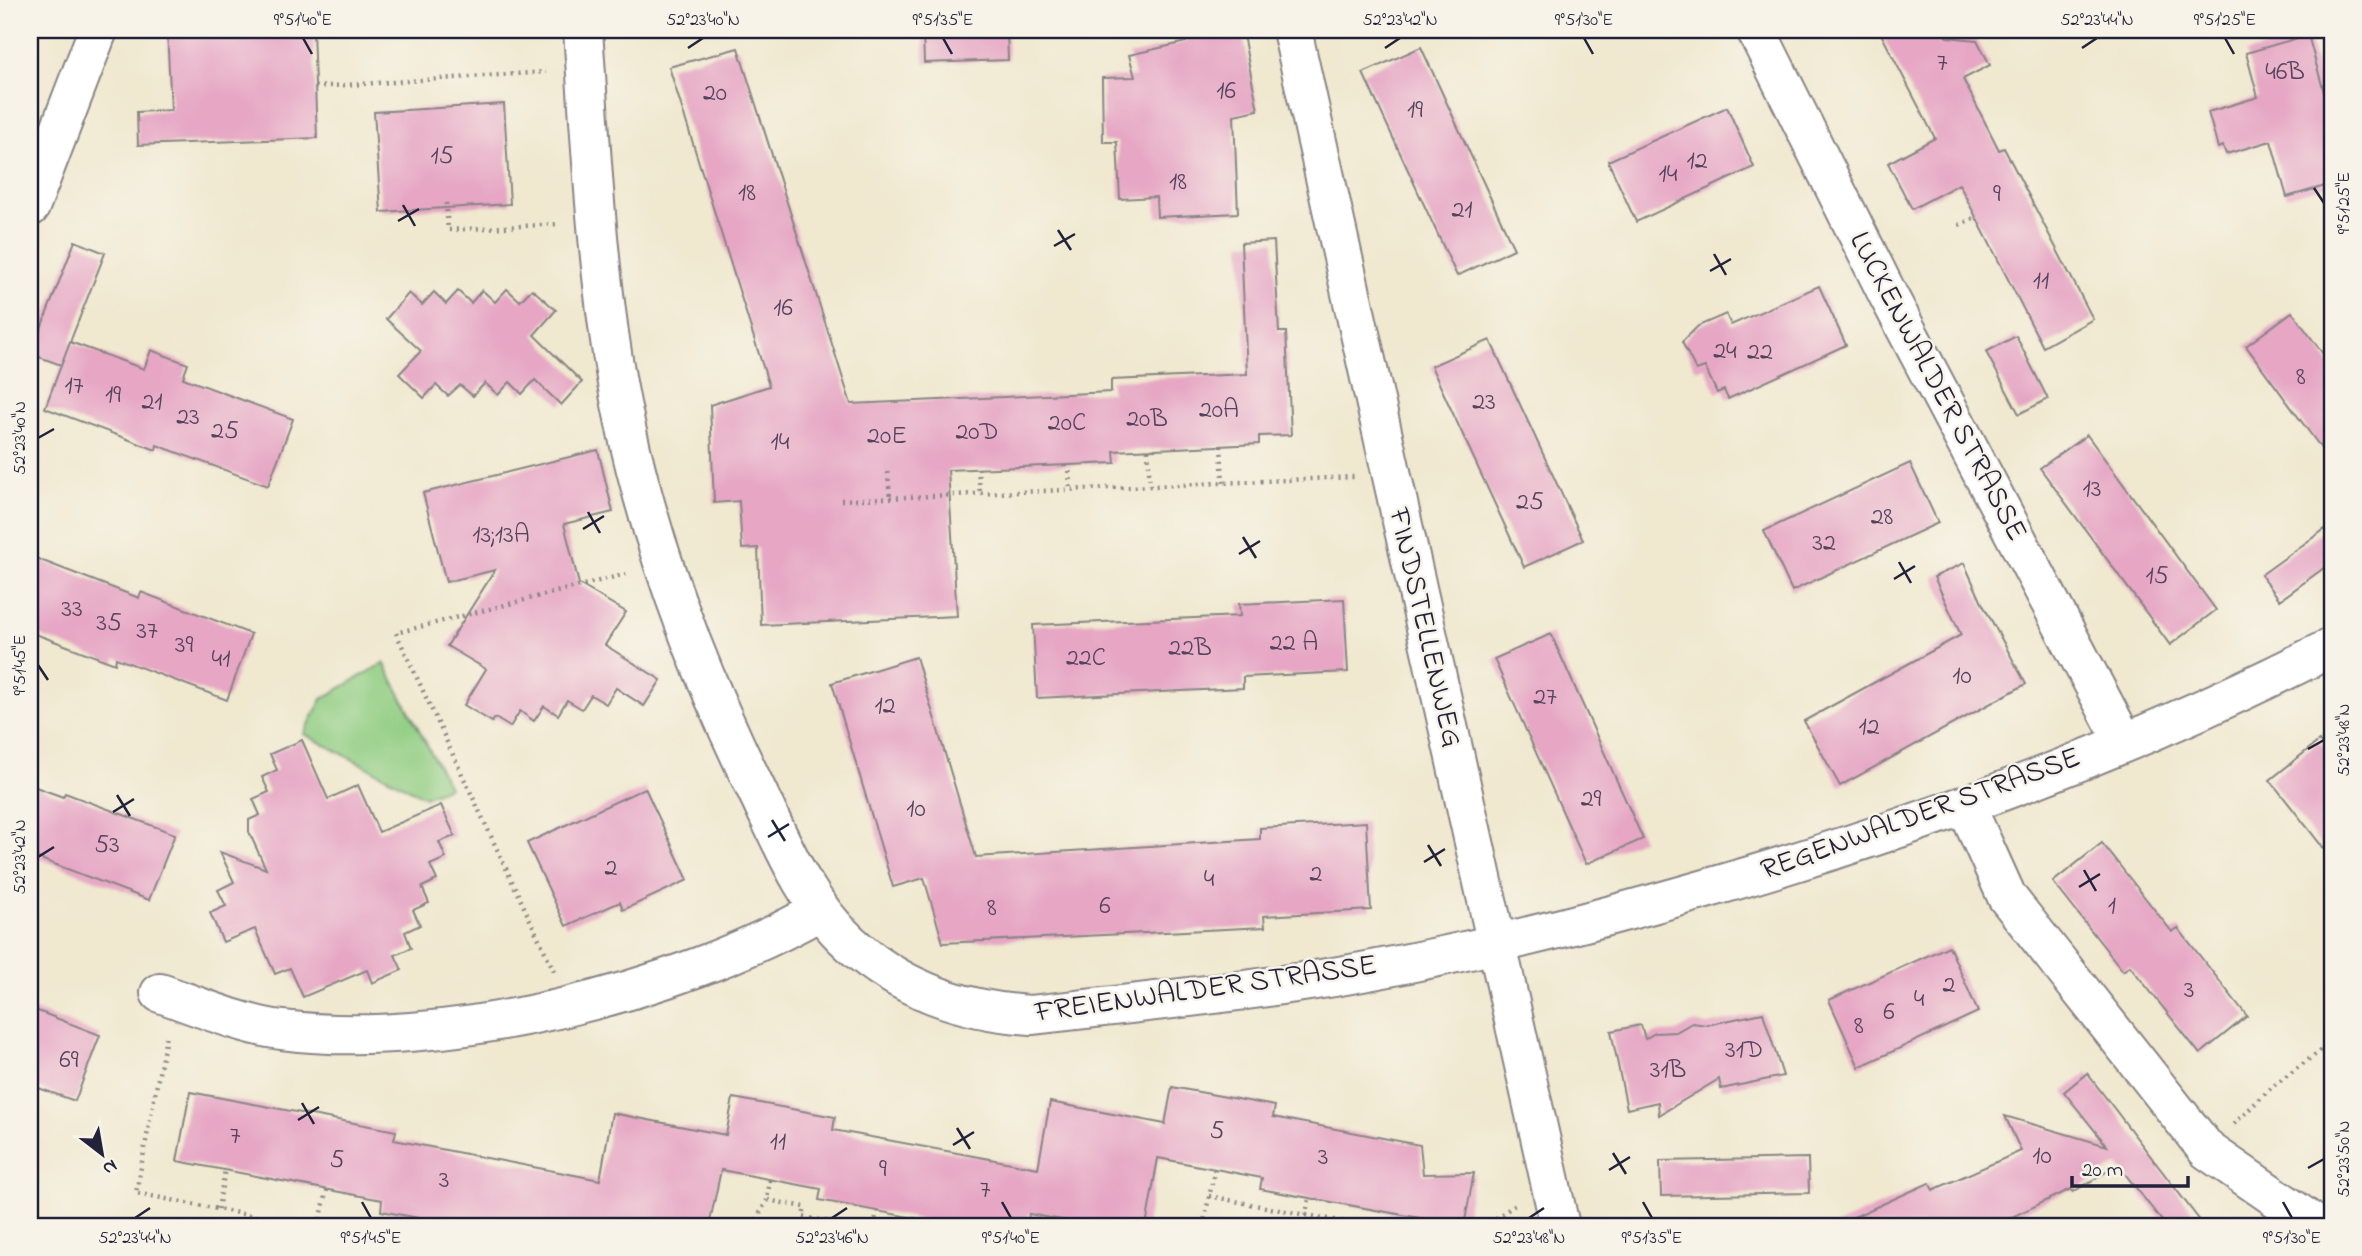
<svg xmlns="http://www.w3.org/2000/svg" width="2362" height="1256" viewBox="0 0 2362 1256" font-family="'Indie Flower',sans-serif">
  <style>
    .green { fill: #90cd82; stroke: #59785e; stroke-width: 2 }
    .building { fill: #e6a6c4 }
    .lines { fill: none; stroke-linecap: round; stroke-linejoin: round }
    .minor-casing { stroke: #898585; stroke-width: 42 }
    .path { stroke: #898585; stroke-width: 4.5; stroke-dasharray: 2 5; stroke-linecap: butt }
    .minor { stroke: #fff; stroke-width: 38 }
    .ticks { fill: none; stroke: #22223b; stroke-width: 2.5 }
    .labels { text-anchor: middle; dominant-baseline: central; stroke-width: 5; stroke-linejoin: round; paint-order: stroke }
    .number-label { font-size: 26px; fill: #53435d }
    .street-label { font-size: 30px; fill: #22223b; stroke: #f7f3e8 }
    .neatline { fill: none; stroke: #22223b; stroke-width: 2.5 }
    .ticks-label { font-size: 18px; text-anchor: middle; fill: #22223b }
  </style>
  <rect width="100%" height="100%" fill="#f7f3e8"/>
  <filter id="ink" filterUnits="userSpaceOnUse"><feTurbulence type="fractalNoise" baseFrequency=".0143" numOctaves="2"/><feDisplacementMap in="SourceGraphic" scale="14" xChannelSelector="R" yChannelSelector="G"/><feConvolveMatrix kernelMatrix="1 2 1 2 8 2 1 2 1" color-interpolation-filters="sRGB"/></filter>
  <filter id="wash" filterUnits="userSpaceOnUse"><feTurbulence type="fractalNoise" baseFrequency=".00686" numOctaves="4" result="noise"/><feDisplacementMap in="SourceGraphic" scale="28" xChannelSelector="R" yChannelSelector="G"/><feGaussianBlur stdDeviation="1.57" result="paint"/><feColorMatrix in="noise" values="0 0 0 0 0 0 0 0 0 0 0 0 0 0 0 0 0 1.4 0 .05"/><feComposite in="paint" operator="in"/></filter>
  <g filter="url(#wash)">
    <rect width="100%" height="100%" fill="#f0e8cf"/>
    <polygon class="green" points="384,663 449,787 425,797 304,734 322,699"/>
    <g id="blocks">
      <g class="building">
        <polygon points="167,30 313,30 317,138 138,145 137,112 171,110"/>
        <polygon points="923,30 1007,30 1008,60 924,63"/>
        <polygon points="1183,30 1242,30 1258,110 1234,115 1238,213 1157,217 1156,197 1120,199 1117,142 1103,142 1102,78 1135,77 1129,55 1186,42"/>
        <polygon points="1879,30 1943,30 1947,37 1977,40 1990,65 1963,79 1999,150 2004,148 2093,319 2043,347 1959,184 1912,209 1888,163 1935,138"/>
        <polygon points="2308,35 2332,121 2332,184 2287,197 2271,141 2226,154 2223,146 2218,148 2208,112 2258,97 2246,53"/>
        <polygon points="1421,47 1514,249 1457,276 1363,73"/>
        <polygon points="738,48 851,404 1111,392 1111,380 1247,374 1241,243 1274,241 1279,332 1286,332 1291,435 1259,436 1259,444 1114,451 1115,463 948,470 957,616 761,625 758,548 742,549 739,501 714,503 710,405 769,386 669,67"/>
        <polygon points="504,104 510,204 381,212 374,112"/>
        <polygon points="1727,107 1754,167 1636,222 1608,161"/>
        <polygon points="75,241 105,253 61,365 31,354"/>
        <polygon points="1819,286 1846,345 1728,399 1724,390 1717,393 1705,367 1696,370 1682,342 1698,326 1726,314 1731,325"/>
        <polygon points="507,289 520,301 532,289 556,310 534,335 582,382 561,405 535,380 522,394 510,382 498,395 485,383 473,396 460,385 448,396 436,385 424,398 399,374 421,351 386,319 409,293 422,305 434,292 446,304 458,291 471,303 482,290 495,302"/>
        <polygon points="2292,312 2332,366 2332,463 2246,346"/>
        <polygon points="2016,336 2048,399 2019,414 1986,352"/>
        <polygon points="1490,340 1583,540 1524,567 1431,366"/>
        <polygon points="70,342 144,369 151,350 188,364 183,378 293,419 268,486 157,445 156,450 45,408"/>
        <polygon points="2087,435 2216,610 2170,645 2040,468"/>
        <polygon points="598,450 613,512 564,524 579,584 626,612 605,645 661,680 644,706 616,688 606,704 591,695 582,709 567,700 558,715 544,706 534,721 520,711 510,727 495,718 492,722 464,705 486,669 447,646 495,570 446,582 423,493"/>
        <polygon points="1910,463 1938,523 1792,591 1764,531"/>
        <polygon points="2332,524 2332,562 2280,600 2261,575"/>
        <polygon points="30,556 139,598 141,592 251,634 227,700 116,658 115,664 30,632"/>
        <polygon points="1964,563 1982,603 2026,684 1840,786 1804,721 1961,635 1934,577"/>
        <polygon points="1344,599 1348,672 1243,677 1243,688 1037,698 1033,625 1240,616 1239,604"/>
        <polygon points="1551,634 1643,839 1586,864 1494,659"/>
        <polygon points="916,657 976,857 1260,839 1260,828 1366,822 1371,910 1264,916 1265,927 943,943 924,878 893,887 832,683"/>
        <polygon points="302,740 328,799 358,785 379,832 441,805 455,836 439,842 446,858 430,865 437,880 422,887 429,903 413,910 420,925 405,932 411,948 395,955 402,970 372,983 367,970 303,997 290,968 275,974 255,929 223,942 210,913 226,906 218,890 234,882 220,852 266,869 249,832 249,820 260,815 253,799 269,792 262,777 277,770 270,754"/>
        <polygon points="2319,741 2332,757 2332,859 2270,780"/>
        <polygon points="30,785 63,797 65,793 175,834 149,900 30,855"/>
        <polygon points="645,788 688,880 623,910 620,902 566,926 527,843"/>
        <polygon points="2102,843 2172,932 2178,928 2247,1016 2200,1054 2130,966 2123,971 2053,882"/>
        <polygon points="1949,946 1978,1012 1859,1067 1829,1000"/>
        <polygon points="30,1008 100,1035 75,1101 30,1085"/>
        <polygon points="1763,1013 1783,1076 1721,1089 1719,1079 1659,1115 1658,1102 1627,1109 1611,1031 1641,1025 1645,1039 1655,1033 1676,1032 1692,1023 1707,1025"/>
        <polygon points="2087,1073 2204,1226 2166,1226 2118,1165 2073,1192 2071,1189 1993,1226 1834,1226 1929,1183 1933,1190 2021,1151 2005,1116 2107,1146 2064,1092"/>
        <polygon points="1172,1087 1275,1106 1273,1117 1420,1145 1423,1174 1474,1173 1464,1226 1260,1189 1262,1178 1158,1158 1146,1226 1093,1226 1029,1214 1027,1226 956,1226 819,1200 821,1189 721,1170 709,1226 461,1226 381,1211 382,1200 177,1161 190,1092 396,1131 394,1140 600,1180 612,1113 726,1135 733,1098 835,1117 833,1130 1038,1168 1050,1102 1165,1124"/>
        <polygon points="1808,1158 1809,1193 1661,1196 1660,1161"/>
      </g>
    </g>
  </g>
  <g filter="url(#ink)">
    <use href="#blocks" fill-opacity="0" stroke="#898585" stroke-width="2"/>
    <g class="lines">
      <g class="minor-casing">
        <g id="minor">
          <path d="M583,30C590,131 595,233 609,333C631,492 686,646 756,789C782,843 805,902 850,943C900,989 964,1011 1031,1015C1124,1005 1217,995 1309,981C1442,960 1573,927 1702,890C1918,828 2132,749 2332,647"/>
          <polyline points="1292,30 1560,1226"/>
          <polyline points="1756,30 1888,295 2124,742"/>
          <polyline points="30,207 98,30"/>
          <polyline points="1966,806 2007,897 2207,1150 2317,1226"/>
          <path d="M160,993C195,1005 245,1026 282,1030C444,1051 679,992 819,911"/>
        </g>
      </g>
      <g class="path">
        <polyline points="315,87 546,72"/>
        <polyline points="446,203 448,230 560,224"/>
        <polyline points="1959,225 1976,217"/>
        <polyline points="1221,446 1223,483"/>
        <polyline points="1148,450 1150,486"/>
        <polyline points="1069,464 1070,490"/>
        <polyline points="978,468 980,494"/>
        <polyline points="888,472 890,498"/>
        <polyline points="841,500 1354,477"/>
        <polyline points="554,971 396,633 626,574"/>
        <polyline points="166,1037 136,1193 304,1226"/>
        <polyline points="2234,1124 2271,1088 2332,1042"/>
        <polyline points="770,1180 767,1200 805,1207 803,1217 852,1226"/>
        <polyline points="1209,1196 1306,1215 1309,1199"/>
        <polyline points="218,1209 225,1170"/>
        <polyline points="1306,1215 1368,1226"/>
        <polyline points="319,1226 327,1190"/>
        <polyline points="435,1226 436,1222"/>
        <polyline points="753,1226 767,1200"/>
        <polyline points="874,1226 877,1211"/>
        <polyline points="1203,1226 1215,1169"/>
        <polyline points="1414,1226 1415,1219"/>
        <polyline points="1484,1226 1515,1205"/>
      </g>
      <use href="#minor" class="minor"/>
    </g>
  </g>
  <path class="ticks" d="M303,38L312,54M943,38L952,54M1584,38L1593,54M2225,38L2234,54M688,48L703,38M1385,48L1400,38M2082,48L2097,38M2314,188L2324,203M403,205L415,226M398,221L419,209M1058,230L1071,250M1054,246L1075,234M1714,254L1726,275M1710,271L1731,259M38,438L54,429M588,512L600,533M583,529L604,516M1243,537L1256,558M1239,554L1260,541M1899,562L1911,583M1894,579L1915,566M38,665L48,680M2308,749L2324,740M117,795L130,816M113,812L134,799M772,820L785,841M768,837L789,824M1428,845L1441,866M38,857L54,847M1424,862L1445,849M2084,870L2096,891M2079,887L2100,874M302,1103L314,1124M298,1120L319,1107M957,1128L970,1149M953,1145L974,1132M1613,1153L1626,1174M2308,1168L2324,1159M1609,1170L1630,1157M362,1202L371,1218M1002,1202L1011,1218M1643,1202L1652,1218M2283,1202L2292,1218M135,1218L150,1208M832,1218L847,1208M1529,1218L1544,1208"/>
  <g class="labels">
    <g class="number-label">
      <text x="1942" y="64">7</text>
      <text x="2285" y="73">46B</text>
      <text x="1226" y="92">16</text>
      <text x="715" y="94">20</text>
      <text x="1415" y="111">19</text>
      <text x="442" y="157">15</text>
      <text x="1697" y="162">12</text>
      <text x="1668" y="175">14</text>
      <text x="1178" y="183">18</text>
      <text x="747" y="194">18</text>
      <text x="1997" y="195">9</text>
      <text x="1462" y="211">21</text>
      <text x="2041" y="282">11</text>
      <text x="783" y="309">16</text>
      <text x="1725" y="352">24</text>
      <text x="1760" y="353">22</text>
      <text x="2301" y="378">8</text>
      <text x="74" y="387">17</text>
      <text x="113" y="396">19</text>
      <text x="152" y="403">21</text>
      <text x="1484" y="403">23</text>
      <text x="1219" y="411">20A</text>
      <text x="188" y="418">23</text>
      <text x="1147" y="420">20B</text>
      <text x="1067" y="424">20C</text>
      <text x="225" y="432">25</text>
      <text x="977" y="433">20D</text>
      <text x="887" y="437">20E</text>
      <text x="780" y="443">14</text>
      <text x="2092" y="490">13</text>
      <text x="1530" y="503">25</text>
      <text x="1882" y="518">28</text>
      <text x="501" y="536">13;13A</text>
      <text x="1824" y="544">32</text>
      <text x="2157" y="577">15</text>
      <text x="72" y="610">33</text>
      <text x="109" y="624">35</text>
      <text x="147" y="632">37</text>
      <text x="1294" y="644">22 A</text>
      <text x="184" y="646">39</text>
      <text x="1190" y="649">22B</text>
      <text x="1086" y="659">22C</text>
      <text x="221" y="660">41</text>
      <text x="1962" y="677">10</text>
      <text x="1545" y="698">27</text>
      <text x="885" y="707">12</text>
      <text x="1869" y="728">12</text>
      <text x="1591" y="800">29</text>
      <text x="916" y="810">10</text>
      <text x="107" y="846">53</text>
      <text x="611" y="869">2</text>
      <text x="1316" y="875">2</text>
      <text x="1209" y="880">4</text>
      <text x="1105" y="907">6</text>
      <text x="2112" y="907">1</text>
      <text x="992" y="909">8</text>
      <text x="1949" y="986">2</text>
      <text x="2189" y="991">3</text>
      <text x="1919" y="1000">4</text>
      <text x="1889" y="1013">6</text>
      <text x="1859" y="1027">8</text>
      <text x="1744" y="1051">31D</text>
      <text x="69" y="1061">69</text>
      <text x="1668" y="1071">31B</text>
      <text x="1217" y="1132">5</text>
      <text x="235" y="1137">7</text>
      <text x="778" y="1143">11</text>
      <text x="2042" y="1157">10</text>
      <text x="1323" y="1158">3</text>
      <text x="337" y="1161">5</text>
      <text x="883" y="1170">9</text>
      <text x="444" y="1181">3</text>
      <text x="985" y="1191">7</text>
    </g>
    <g class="street-label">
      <text transform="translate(1937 387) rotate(62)">LUCKENWALDER STRASSE</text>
      <text transform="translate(1424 628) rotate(77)">FINDSTELLENWEG</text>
      <text transform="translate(1921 815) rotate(-20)">REGENWALDER STRASSE</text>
      <text transform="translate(1206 990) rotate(-8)">FREIENWALDER STRASSE</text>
    </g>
  </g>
  <rect width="2362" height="1256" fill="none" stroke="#f7f3e8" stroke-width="77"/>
  <g transform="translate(102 1154) rotate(149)" stroke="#f7f3e8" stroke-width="5" paint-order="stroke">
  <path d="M0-5L12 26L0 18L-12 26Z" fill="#22223b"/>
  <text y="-10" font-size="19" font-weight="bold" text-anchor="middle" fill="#22223b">N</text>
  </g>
  <path d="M2072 1176v10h116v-10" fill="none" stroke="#22223b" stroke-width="3.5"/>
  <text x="2082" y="1176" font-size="21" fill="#22223b" stroke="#f7f3e8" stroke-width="5" paint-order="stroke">20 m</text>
  <rect x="38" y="38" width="2286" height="1180" class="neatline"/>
  <g class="ticks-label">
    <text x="303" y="25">9°51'40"E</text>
    <text x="703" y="25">52°23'40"N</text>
    <text x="943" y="25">9°51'35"E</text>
    <text x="1400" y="25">52°23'42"N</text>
    <text x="1584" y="25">9°51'30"E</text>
    <text x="2097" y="25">52°23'44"N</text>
    <text x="2225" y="25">9°51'25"E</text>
    <text transform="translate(2343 203) rotate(-90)" y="6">9°51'25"E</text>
    <text transform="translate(19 438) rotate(-90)" y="6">52°23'40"N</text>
    <text transform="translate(19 665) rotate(-90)" y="6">9°51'45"E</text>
    <text transform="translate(2343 740) rotate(-90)" y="6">52°23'48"N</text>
    <text transform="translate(19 857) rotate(-90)" y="6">52°23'42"N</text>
    <text transform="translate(2343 1159) rotate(-90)" y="6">52°23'50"N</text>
    <text x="135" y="1243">52°23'44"N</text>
    <text x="371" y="1243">9°51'45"E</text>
    <text x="832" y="1243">52°23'46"N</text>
    <text x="1011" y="1243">9°51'40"E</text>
    <text x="1529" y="1243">52°23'48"N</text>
    <text x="1652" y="1243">9°51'35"E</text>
    <text x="2292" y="1243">9°51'30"E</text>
  </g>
</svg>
